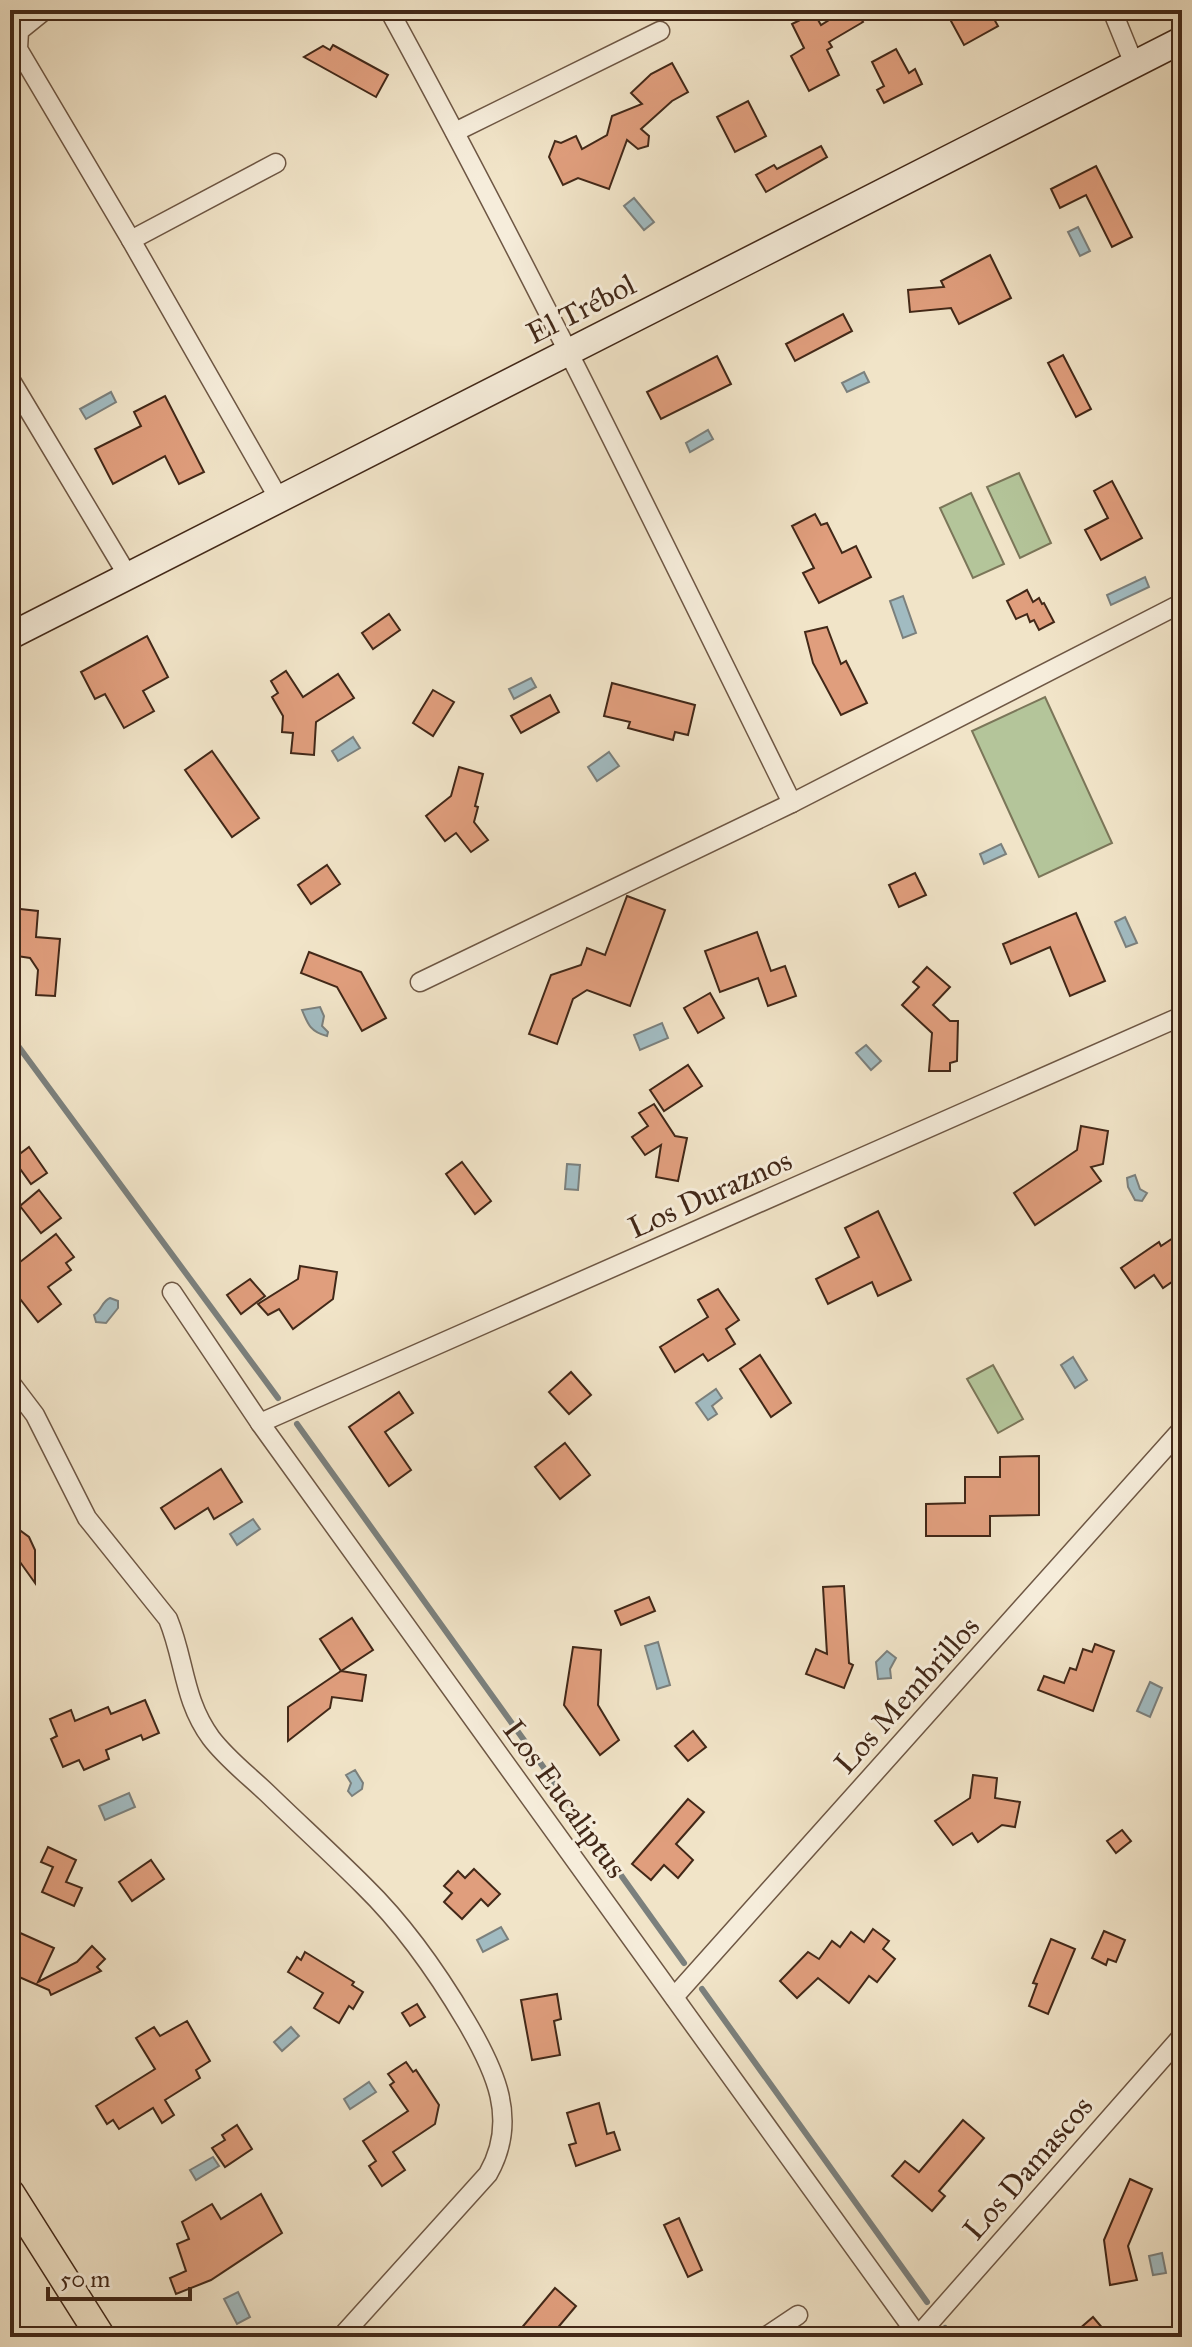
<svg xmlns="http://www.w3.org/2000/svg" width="1192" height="2347" viewBox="0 0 1192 2347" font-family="'IM FELL Great Primer',serif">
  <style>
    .green { fill: #b4c59a; stroke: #7b7659; stroke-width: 2 }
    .water { fill: #a1bbc1; stroke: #7b807d; stroke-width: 2 }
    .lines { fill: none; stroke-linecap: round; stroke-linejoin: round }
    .stream { stroke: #7b807d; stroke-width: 6 }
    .building { fill: #e09e7d; stroke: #422818; stroke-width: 2 }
    .minor-casing { stroke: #6e5744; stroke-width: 21 }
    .secondary-casing { stroke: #422818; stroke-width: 29 }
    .primary-casing { stroke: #422818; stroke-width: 31 }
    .minor { stroke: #f6eddb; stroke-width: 18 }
    .secondary { stroke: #f6eddb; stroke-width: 26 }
    .primary { stroke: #f1e4c8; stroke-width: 28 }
    .labels { text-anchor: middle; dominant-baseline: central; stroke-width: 6; stroke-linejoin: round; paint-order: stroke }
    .street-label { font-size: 30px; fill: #422818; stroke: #f6eddb }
  </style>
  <rect width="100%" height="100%" fill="#f1e4c8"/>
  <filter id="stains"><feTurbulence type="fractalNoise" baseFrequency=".0025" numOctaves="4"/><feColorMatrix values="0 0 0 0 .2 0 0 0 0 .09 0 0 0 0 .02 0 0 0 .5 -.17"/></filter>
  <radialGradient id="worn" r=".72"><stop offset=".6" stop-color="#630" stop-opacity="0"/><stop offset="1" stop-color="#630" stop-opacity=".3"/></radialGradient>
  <g class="green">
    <polygon points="1019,473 1051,543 1020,558 987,487"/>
    <polygon points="971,493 1004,564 973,578 940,508"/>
    <polygon points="1045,697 1112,843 1039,877 972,731"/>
    <polygon points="993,1365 1023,1419 998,1433 967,1379"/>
  </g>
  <g class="water">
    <polygon points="634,198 654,222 644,230 624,206"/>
    <polygon points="1078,227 1090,251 1080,256 1068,232"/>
    <polygon points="864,372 869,382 847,392 842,383"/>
    <polygon points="111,392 116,402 86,419 80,409"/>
    <polygon points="708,430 713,439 690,452 686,443"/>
    <polygon points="1145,577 1149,587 1111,605 1107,595"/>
    <polygon points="903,596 916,633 903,638 890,601"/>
    <polygon points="531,678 536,687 514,699 509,689"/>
    <polygon points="353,737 360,748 338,761 332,751"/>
    <polygon points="609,752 619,766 597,781 588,767"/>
    <polygon points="1001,844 1006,854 984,864 980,854"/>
    <polygon points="1125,917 1137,943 1126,947 1115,922"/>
    <path d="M320,1007L324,1016L322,1026L328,1032L327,1036C311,1032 308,1025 302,1010Z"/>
    <polygon points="662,1023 668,1038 640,1050 634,1035"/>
    <polygon points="866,1045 881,1061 871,1070 856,1053"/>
    <polygon points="567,1164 580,1165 578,1190 565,1189"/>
    <polygon points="1135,1175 1140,1189 1147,1193 1142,1201 1135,1200 1128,1187 1127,1178"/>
    <path d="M110,1298L118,1301V1308L106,1323L96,1322L94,1315C102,1310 102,1301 110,1298Z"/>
    <polygon points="1073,1357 1087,1380 1075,1388 1061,1365"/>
    <polygon points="716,1389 722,1398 712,1406 717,1414 708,1420 696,1403"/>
    <polygon points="253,1519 260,1529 237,1545 230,1534"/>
    <polygon points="658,1642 670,1685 657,1689 645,1646"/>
    <polygon points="887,1651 896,1658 890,1669 891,1678 878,1679 876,1662"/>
    <polygon points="1150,1682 1162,1688 1150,1717 1137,1711"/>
    <polygon points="355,1770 363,1783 362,1789 352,1796 348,1791 351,1783 346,1775"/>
    <polygon points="129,1793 135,1807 105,1820 99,1806"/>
    <polygon points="501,1927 508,1939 483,1952 477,1940"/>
    <polygon points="291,2027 299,2036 282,2051 274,2042"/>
    <polygon points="369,2082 376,2092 350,2109 344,2099"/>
    <polygon points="213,2157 219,2166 196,2180 190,2170"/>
    <polygon points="1162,2253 1166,2273 1153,2275 1149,2256"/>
    <polygon points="238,2292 250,2317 237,2324 224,2299"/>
  </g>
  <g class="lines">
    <g class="stream">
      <polyline points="10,1035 278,1398"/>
      <polyline points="297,1424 684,1963"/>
      <polyline points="702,1989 927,2302"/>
      <polyline points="945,2328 952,2337"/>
    </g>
  </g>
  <g class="building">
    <polygon points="845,10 856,10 863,22 829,42 832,47 827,50 839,75 809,91 791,56 804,48 792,24 814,13 821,25"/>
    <polygon points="945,10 989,10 998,26 964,45"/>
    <polygon points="333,45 388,75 376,97 304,57 323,46 330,50"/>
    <polygon points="896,49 909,73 915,69 922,84 884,103 877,90 884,86 872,62"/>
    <polygon points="672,63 688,92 672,101 641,129 649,136 648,146 638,149 627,140 609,189 578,178 563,185 549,157 555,141 561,143 576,136 582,149 607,135 612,116 642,104 631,93 651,74"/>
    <polygon points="748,101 766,136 735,152 717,117"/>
    <polygon points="821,146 827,157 766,192 756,175 774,165 777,169"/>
    <polygon points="1096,166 1132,237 1112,247 1086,195 1060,208 1051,189"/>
    <polygon points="990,255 1011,298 959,324 951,308 910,312 908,290 944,287 941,281"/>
    <polygon points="843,314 852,331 795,361 786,344"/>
    <polygon points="1063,355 1091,409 1076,417 1048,363"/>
    <polygon points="717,356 731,384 661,419 647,392"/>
    <polygon points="165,396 204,472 179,484 165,456 113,484 95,449 141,426 134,412"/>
    <polygon points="1112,481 1142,538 1101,560 1085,530 1108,518 1094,491"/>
    <polygon points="815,514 821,525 827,523 842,553 856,546 871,577 819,603 803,573 814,568 792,526"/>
    <polygon points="1027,590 1033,602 1039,598 1042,604 1044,603 1054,622 1039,630 1034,620 1030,622 1027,614 1016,619 1007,601"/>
    <polygon points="389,614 400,630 373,649 362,633"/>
    <polygon points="827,627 841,664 846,661 867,703 841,715 813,663 805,632"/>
    <polygon points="147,636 168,677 143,691 154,711 124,728 105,694 95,699 81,672"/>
    <polygon points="286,671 303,697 338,674 354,698 316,722 314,755 291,753 293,733 282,732 283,716 272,697 278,693 271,681"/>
    <polygon points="612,683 695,705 688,735 675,732 673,740 628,728 630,722 604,716"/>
    <polygon points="433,690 454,702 433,736 413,723"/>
    <polygon points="550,695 559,712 521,733 511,716"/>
    <polygon points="212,751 259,818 232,837 185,770"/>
    <polygon points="459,767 483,774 475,806 478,807 474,822 488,840 471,852 456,833 445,841 426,816 451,796"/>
    <polygon points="327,865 340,884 311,904 298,885"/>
    <polygon points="915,873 926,895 899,907 889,885"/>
    <polygon points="627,896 665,910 630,1006 587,990 573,999 557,1044 529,1034 551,975 581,965 587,948 605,955"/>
    <polygon points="11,908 38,911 36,937 60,939 55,996 36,995 38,970 30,958 10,955"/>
    <polygon points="1076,913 1105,981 1070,996 1050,947 1011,964 1003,944"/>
    <polygon points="757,932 771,971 785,966 796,996 768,1006 758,978 720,992 705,951"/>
    <polygon points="309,952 361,972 386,1018 362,1031 337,987 301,973"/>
    <polygon points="927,967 950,987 933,1005 950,1021 958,1021 957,1061 950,1063 950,1071 929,1071 932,1033 902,1005 919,987 913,982"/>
    <polygon points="710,993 724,1018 698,1033 684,1008"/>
    <polygon points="688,1065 702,1086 664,1111 650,1090"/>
    <polygon points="654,1104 675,1136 687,1138 678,1181 656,1177 661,1145 645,1155 632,1137 648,1126 639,1113"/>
    <polygon points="1081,1126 1108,1131 1103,1164 1091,1167 1101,1181 1035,1225 1014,1193 1077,1150"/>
    <polygon points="29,1147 47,1173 31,1184 13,1159"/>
    <polygon points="462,1162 491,1201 475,1214 446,1174"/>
    <polygon points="39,1190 61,1218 41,1233 20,1206"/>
    <polygon points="878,1211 911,1280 878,1296 872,1282 828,1304 816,1279 859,1257 845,1228"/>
    <polygon points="1182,1232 1182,1275 1163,1288 1154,1275 1135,1288 1121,1268 1159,1242 1161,1246"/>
    <polygon points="56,1234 74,1257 66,1263 71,1270 48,1287 61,1304 38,1322 14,1291 20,1262"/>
    <polygon points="300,1266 337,1272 333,1299 293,1329 279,1309 268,1315 258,1304 298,1279"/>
    <polygon points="250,1279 265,1296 241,1314 227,1295"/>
    <polygon points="718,1289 739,1320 726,1329 735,1344 708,1361 703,1354 675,1372 660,1347 708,1317 698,1300"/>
    <polygon points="760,1355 791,1403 771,1417 740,1369"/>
    <polygon points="571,1372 591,1395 569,1414 549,1392"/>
    <polygon points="399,1392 413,1413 385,1432 411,1470 389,1486 349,1427"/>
    <polygon points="565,1443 590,1475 560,1499 535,1467"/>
    <polygon points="1039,1456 1039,1515 990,1516 990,1536 926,1536 926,1504 965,1503 965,1477 1000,1477 1000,1457"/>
    <polygon points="221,1469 242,1502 214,1519 208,1508 175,1529 161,1508"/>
    <polygon points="10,1523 29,1537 35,1550 35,1583 10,1548"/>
    <polygon points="844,1586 849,1663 853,1665 844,1688 806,1674 816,1649 827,1654 823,1587"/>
    <polygon points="649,1597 655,1611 621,1625 615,1611"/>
    <polygon points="352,1618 373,1650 341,1671 320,1639"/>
    <polygon points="1095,1644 1114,1651 1093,1711 1038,1690 1044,1676 1064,1683 1070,1668 1076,1670 1083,1649 1092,1652"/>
    <polygon points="573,1647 601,1650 598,1705 619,1740 600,1755 564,1705"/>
    <polygon points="341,1671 366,1675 362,1701 332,1697 330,1708 288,1741 288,1707"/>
    <polygon points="145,1700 159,1733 143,1740 141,1735 106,1750 109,1759 84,1770 79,1760 63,1767 51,1739 57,1736 50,1719 71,1710 75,1721 108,1707 111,1714"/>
    <polygon points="693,1731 706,1747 688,1761 675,1746"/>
    <polygon points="973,1775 997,1778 995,1798 1020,1802 1015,1827 1002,1825 978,1842 972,1833 953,1845 935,1821 970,1798"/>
    <polygon points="688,1799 704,1812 676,1844 693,1860 678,1878 664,1865 651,1880 632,1864"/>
    <polygon points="1122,1830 1131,1841 1116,1853 1107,1841"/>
    <polygon points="48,1847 76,1860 66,1882 82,1888 74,1906 42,1892 53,1867 41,1862"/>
    <polygon points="151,1860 164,1879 132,1901 119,1882"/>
    <polygon points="474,1869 500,1894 488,1906 481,1899 462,1919 444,1902 452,1893 444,1886 458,1871 465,1878"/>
    <polygon points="873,1929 889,1941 883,1949 895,1959 877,1982 869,1976 849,2003 818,1978 797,1998 780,1981 808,1952 819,1959 832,1941 840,1947 851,1932 864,1942"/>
    <polygon points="1104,1931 1125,1940 1116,1962 1108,1959 1106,1965 1092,1958"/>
    <polygon points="18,1932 54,1948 38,1982 77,1962 92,1946 105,1959 97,1967 101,1971 51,1995 49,1990 10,1973 10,1949"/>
    <polygon points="1051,1939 1075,1949 1048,2014 1029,2006 1037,1984 1033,1983"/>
    <polygon points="305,1952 354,1982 352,1985 363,1992 353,2009 349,2006 339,2023 314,2008 323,1993 288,1972 297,1957 301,1960"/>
    <polygon points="557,1994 561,2019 554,2021 560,2055 532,2060 521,2000"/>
    <polygon points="417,2004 425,2017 410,2026 402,2013"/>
    <polygon points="187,2021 210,2061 196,2070 200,2078 165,2100 174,2115 162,2123 153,2108 119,2129 113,2120 107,2124 96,2106 155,2069 136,2038 154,2027 160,2036"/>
    <polygon points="406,2062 413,2072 416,2070 439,2105 435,2124 393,2152 405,2170 382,2186 369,2166 376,2161 363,2141 408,2111 390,2085 394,2082 388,2074"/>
    <polygon points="599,2103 607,2134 614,2132 620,2150 576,2166 569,2145 576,2143 567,2113"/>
    <polygon points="963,2120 984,2138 939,2191 945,2196 932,2211 892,2176 905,2161 919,2172"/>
    <polygon points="237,2125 252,2149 225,2167 212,2148 225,2140 222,2135"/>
    <polygon points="1130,2179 1152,2189 1128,2246 1137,2280 1110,2285 1104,2240"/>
    <polygon points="261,2194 282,2233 211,2280 176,2294 170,2278 186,2271 177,2244 189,2239 182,2222 212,2204 221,2219"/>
    <polygon points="679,2218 702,2270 688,2277 664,2225"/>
    <polygon points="555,2288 576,2306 550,2337 514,2337"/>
    <polygon points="1093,2317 1110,2337 1070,2337"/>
  </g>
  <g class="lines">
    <g class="minor-casing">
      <g id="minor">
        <polyline points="45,10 19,31 18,49 131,240 279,499"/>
        <path d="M389,10C531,270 661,537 792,803"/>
        <polyline points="1112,10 1134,64"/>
        <polyline points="455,132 660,31"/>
        <polyline points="131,240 276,163"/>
        <polyline points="10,379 128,576"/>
        <polyline points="420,982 792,803 1182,603"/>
        <polyline points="172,1292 260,1423 918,2336"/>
        <path d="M10,1382L35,1415L87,1518L168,1619C185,1660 183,1700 211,1738C227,1759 248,1775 267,1793C299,1824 332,1854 364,1886C405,1926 437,1972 466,2021C495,2070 519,2120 488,2174L341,2337"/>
        <polyline points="260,1423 1182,1016"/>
        <polyline points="674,1997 1182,1429"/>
        <polyline points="765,2337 798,2315"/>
        <polyline points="917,2337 1182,2036"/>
      </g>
    </g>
    <g class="secondary-casing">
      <polyline id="secondary" points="10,636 1182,40"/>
    </g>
    <g class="primary-casing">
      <polyline id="primary" points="10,2193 101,2337"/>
    </g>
    <use href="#minor" class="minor"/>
    <use href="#secondary" class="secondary"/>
    <use href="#primary" class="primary"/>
  </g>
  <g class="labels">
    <g class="street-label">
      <text transform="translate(581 309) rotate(-27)">El Trébol</text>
      <text transform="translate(710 1194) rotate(-24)">Los Duraznos</text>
      <text transform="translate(907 1695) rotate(-48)">Los Membrillos</text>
      <text transform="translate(565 1799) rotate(54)">Los Eucaliptus</text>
      <text transform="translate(1028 2168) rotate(-49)">Los Damascos</text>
    </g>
  </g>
  <rect width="1192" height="2347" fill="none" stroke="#f1e4c8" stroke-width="40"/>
  <rect x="12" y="12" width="1168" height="2323" fill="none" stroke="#422818" stroke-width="4"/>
  <rect x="20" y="20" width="1152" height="2307" fill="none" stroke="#422818" stroke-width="2"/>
  <path d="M48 2287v12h142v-12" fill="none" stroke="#422818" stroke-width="4"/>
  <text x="60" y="2287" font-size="24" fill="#422818" stroke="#f6eddb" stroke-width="6" paint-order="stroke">50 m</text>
  <rect width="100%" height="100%" filter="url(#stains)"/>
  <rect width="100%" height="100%" fill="url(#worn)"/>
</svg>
